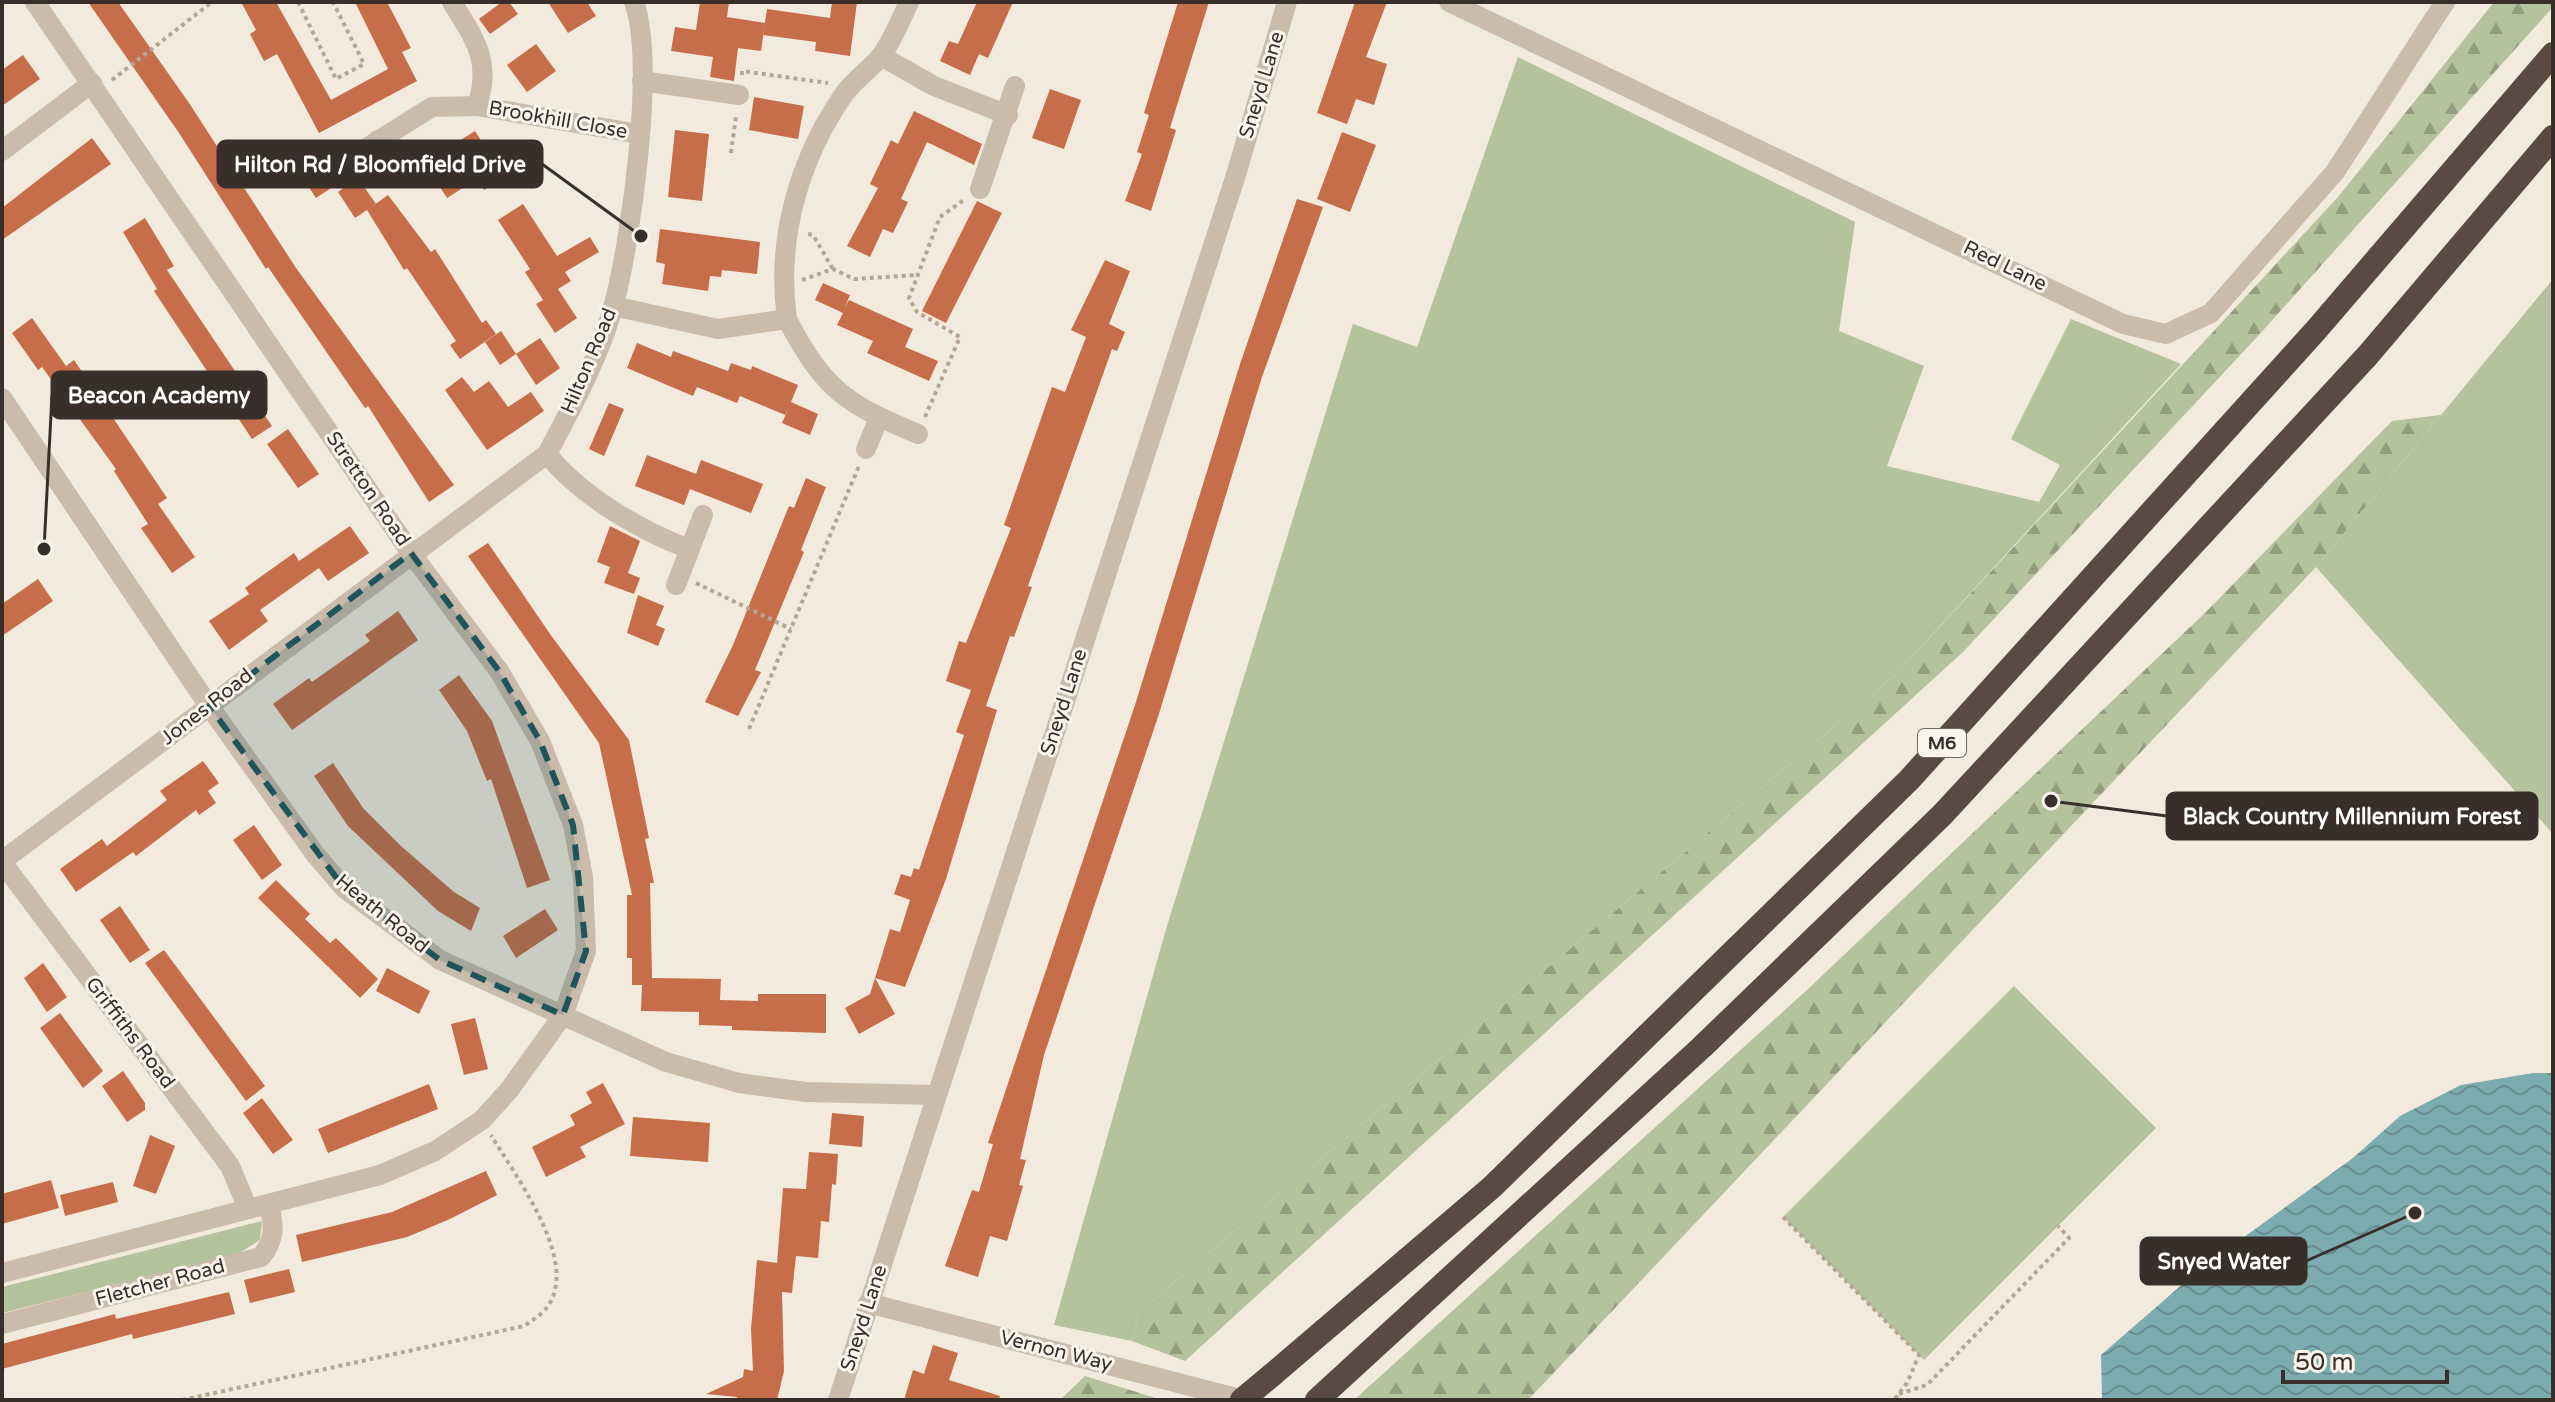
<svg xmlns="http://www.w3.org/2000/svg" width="2555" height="1402" viewBox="0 0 2555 1402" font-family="'Varela Round',sans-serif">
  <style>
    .grass { fill: #b4c29e }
    .forest { fill: url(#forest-firs) }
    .water { fill: url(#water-waves) }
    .building { fill: #c66d49 }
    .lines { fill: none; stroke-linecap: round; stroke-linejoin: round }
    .path { stroke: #b7a594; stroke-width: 4; stroke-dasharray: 4 4; stroke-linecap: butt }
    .minor { stroke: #cbbbaa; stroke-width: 20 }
    .highway { stroke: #5a4a41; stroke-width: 24 }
    .highway-bridge { stroke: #5a4a41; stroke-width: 24 }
    .marked { fill: #1f545b; fill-opacity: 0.2; stroke: #1f545b; stroke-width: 6; stroke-dasharray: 16 10; stroke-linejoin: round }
    .labels { text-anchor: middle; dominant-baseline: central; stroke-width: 6; stroke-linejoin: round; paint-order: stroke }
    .shield { fill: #faf4eb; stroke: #736a64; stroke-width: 2 }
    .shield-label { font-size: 18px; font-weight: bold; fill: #392f2a }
    .street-label { font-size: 20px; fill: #392f2a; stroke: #faf4eb }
    .leader { fill: none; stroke: #392f2a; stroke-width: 3 }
    .callout-dot { fill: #392f2a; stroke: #faf4eb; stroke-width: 3 }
    .callout { fill: #392f2a; stroke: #392f2a; stroke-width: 3 }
    .callout-label { font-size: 22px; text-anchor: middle; font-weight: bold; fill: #fff }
  </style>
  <defs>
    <pattern id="forest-firs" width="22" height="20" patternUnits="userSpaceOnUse" patternTransform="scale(2)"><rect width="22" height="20" fill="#b4c29e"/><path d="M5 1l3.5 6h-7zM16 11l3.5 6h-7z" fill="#939e81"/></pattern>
    <pattern id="water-waves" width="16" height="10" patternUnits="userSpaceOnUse" patternTransform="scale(2)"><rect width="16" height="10" fill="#7dacb0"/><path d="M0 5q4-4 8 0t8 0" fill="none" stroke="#678c8f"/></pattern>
  </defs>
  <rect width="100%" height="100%" fill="#f3eade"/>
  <g class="grass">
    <polygon points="1518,57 1855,222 1839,331 1924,366 1887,466 2039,502 2060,465 2011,439 2071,319 2181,364 1894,676 1139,1312 1132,1341 1054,1325 1167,926 1353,324 1417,347"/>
    <polygon points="2553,279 2553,834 2316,567"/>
    <polygon points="2014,986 2156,1128 1924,1360 1783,1217"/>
    <polygon points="262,1221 260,1240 238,1254 2,1313 2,1287"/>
  </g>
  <g class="forest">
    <polygon points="2494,2 2553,2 2553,7 2258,336 1963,652 1185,1361 1132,1341 1139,1312 1894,676 2338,197"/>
    <polygon points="2441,415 2316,567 1528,1400 1354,1400 1808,989 2206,612 2392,421"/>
    <polygon points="1085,1376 1162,1400 1060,1400"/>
  </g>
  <polygon class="water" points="2533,1073 2553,1073 2553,1400 2102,1400 2101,1355 2200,1269 2353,1158 2400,1116 2461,1085"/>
  <g class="building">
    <polygon points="88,2 118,2 189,103 296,268 454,485 429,502 368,406 365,408 268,267 266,269 179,133"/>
    <polygon points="241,2 276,2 331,100 388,69 355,2 387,2 411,48 402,52 417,81 319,133 277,54 264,61 250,34 256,30"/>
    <polygon points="502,2 509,2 518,14 490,34 479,19"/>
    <polygon points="548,2 587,2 596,16 568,33"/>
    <polygon points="700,2 729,2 727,17 765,23 761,51 738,48 734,81 710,77 713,57 671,51 675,27 696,30"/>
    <polygon points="832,2 857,2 850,56 815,51 816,42 763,35 767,9 830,18"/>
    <polygon points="977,2 1013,2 988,58 979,54 970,75 940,61 949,41 958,44"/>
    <polygon points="1178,2 1209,2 1170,128 1176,130 1151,211 1125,201 1142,154 1137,152 1149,115 1144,113"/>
    <polygon points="1355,2 1387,2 1366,57 1387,64 1374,105 1356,99 1347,124 1317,113"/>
    <polygon points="536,44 556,71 527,92 507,65"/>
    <polygon points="23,55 40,79 2,106 2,70"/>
    <polygon points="1050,89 1081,100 1064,149 1032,138"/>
    <polygon points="754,97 804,106 798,139 749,130"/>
    <polygon points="914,111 982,144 974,165 927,142 901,199 908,202 893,233 883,229 870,257 847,246 878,188 870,184 891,140 898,144"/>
    <polygon points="675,130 709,134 702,201 668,197"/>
    <polygon points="475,131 486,148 493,143 512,172 484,190 477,179 447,198 431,173 439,168 432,158"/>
    <polygon points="1342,132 1376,145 1350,212 1317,199"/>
    <polygon points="92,138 111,164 2,240 2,208"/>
    <polygon points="303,146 331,188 316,198 288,156"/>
    <polygon points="358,178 376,204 355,218 338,192"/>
    <polygon points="388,195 431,252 435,249 482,323 486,320 496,334 460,359 450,345 456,341 407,268 404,270 367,210"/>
    <polygon points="1297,199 1323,207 1262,377 1158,717 1044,1055 1020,1159 1026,1160 1019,1185 1023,1186 1007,1241 990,1236 978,1277 945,1266 972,1190 979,1192 993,1144 988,1143 1135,705 1240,364"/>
    <polygon points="977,201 1002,213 946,323 922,311"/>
    <polygon points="523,204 557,256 590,237 599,252 565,272 571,281 558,289 577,318 555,333 536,304 543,300 525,272 530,269 498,220"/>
    <polygon points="145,218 174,266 167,270 272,426 252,439 154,291 157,289 123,232"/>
    <polygon points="660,229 760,242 757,274 722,270 721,277 710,276 708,291 662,284 665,264 656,262"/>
    <polygon points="1105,260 1130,271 1109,324 1125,332 1117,351 1112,349 1028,586 1032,587 1014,637 1010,636 986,706 997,710 946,879 905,987 875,978 890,929 900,932 910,900 894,894 901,874 911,877 914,868 919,870 964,735 956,732 971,690 946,681 959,641 966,643 1011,528 1004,525 1052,387 1065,392 1086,337 1071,330"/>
    <polygon points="823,283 850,295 845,307 849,300 913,329 905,347 938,361 929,381 867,353 873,341 837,325 843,313 815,300"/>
    <polygon points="32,318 66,366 74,360 167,498 158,504 195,557 172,573 141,528 148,524 114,471 116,469 42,367 38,370 12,333"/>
    <polygon points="501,331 516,354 500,365 485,342"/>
    <polygon points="540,338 560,368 536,385 516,354"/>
    <polygon points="637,343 671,357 673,351 728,371 731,363 751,370 752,366 798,385 791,402 818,414 810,435 782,423 789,407 785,415 740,396 737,403 697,387 693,396 627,368"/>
    <polygon points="462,377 474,392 489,381 508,407 531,392 544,411 487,450 445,390"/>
    <polygon points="609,403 624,409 604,456 589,449"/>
    <polygon points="288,429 319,474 298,488 267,444"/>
    <polygon points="647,455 696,474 701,460 763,484 751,513 690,489 684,505 635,486"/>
    <polygon points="806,478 826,487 801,550 804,552 755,670 761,672 738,716 705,702 733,645 789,506 794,508"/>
    <polygon points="350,526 369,553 328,581 319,568 260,610 268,621 229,650 209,621 249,594 245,588 294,553 299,561"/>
    <polygon points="610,526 640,541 628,573 640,578 634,594 604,583 610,567 597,562"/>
    <polygon points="488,543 550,634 629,740 649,838 645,839 654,883 650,883 652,978 721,979 720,1000 758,1001 758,994 826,994 826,1033 732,1030 732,1026 699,1025 699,1012 641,1011 642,985 632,985 632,958 627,958 627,895 632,895 599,743 468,556"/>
    <polygon points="38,579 53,601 2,636 2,604"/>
    <polygon points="638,595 664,606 656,625 665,629 658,646 627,633"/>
    <polygon points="398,611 418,640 292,730 273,704 309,678 312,682 370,641 365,635"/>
    <polygon points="459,675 492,721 550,880 527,888 491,779 487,781 467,731 439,690"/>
    <polygon points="203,761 219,783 208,791 216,803 199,815 196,810 136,856 133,852 76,892 60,869 102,839 107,846 167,800 160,791"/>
    <polygon points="333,763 363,808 401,846 454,892 480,908 471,931 438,911 348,826 314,776"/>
    <polygon points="254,825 282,865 262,880 233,840"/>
    <polygon points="276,880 310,914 305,919 330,943 336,938 378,979 360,998 258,898"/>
    <polygon points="120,906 150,950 130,963 100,920"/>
    <polygon points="545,909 558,930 516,958 503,936"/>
    <polygon points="164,950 265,1086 246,1101 145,963"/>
    <polygon points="43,963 67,997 47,1012 24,978"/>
    <polygon points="387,968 430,991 419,1014 376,991"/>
    <polygon points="875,978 895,1014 859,1034 845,1008 870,994"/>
    <polygon points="60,1013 103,1071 83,1088 40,1028"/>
    <polygon points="475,1018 488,1069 464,1075 451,1024"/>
    <polygon points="123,1071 145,1103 145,1110 127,1122 102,1086"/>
    <polygon points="603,1083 625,1124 580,1147 586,1157 546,1177 532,1147 575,1125 570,1115 592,1103 586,1092"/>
    <polygon points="429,1084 438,1109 328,1153 318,1129"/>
    <polygon points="262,1098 293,1140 273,1154 243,1113"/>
    <polygon points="832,1113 864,1116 862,1147 829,1144"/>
    <polygon points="633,1117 710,1123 708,1162 630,1156"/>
    <polygon points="150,1135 175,1146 156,1194 133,1186"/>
    <polygon points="809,1152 838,1154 836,1185 832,1184 829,1222 821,1221 818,1258 796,1256 792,1293 782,1292 784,1371 777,1400 736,1400 737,1397 706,1394 743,1377 744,1369 753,1371 751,1329 757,1260 777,1263 783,1188 806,1189"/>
    <polygon points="486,1171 497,1195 450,1219 407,1237 302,1262 296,1235 392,1212"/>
    <polygon points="51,1180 59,1208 2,1224 2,1194"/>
    <polygon points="113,1182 118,1202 65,1216 60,1195"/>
    <polygon points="289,1269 295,1292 250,1303 244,1280"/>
    <polygon points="229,1292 235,1314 133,1339 132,1334 2,1369 2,1344 115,1314 116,1319"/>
    <polygon points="933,1345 958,1353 949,1380 1000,1396 999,1400 904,1400 913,1370 924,1374"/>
  </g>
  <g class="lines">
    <g class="path">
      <polyline points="298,2 336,79 364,64 333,2"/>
      <polyline points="742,75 742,71 828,83"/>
      <polyline points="112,80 212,2"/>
      <polyline points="731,153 736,116"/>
      <polyline points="808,234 813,235 833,269"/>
      <polyline points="802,280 833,269 854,279 916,275"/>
      <polyline points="925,417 960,337 917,312 909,298 940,217 965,199"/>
      <polyline points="696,583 791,629"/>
      <polyline points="749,729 859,466"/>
      <polyline points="1783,1217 1919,1355 1907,1383 1894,1400"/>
      <polyline points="1899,1394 1927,1385 2069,1238 2058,1226"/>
      <path d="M182,1400L524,1326C534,1319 545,1313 551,1301C575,1254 514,1174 491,1135"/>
    </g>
    <g class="minor">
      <polyline points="1449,2 2123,324 2166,334 2211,313 2335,172 2445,2"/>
      <polyline points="881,56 934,86 1008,115"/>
      <polyline points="642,81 739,95"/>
      <polyline points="477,106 639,134"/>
      <polyline points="378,140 402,174"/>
      <polyline points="2,151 92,83"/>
      <path d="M336,167L432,107L477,106C492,61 475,40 452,2"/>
      <polyline points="980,189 1015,86"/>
      <path d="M613,306L718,329L787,319C824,390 846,404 918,434"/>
      <path d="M787,319C776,241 798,162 842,97C852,81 869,71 880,57C892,42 901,19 909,2"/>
      <polyline points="2,398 209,706 315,854 344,888 440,960 666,1062 739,1083 806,1092 936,1095"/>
      <polyline points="866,449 879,418"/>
      <path d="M547,454C581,496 639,530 689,549"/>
      <polyline points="676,585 703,515"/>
      <path d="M2,861L547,454C572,407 600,356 614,304C631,239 656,64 634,2"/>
      <polyline points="2,862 230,1166 248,1209"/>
      <polyline points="2,1273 380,1175 435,1151 482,1120 510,1089 563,1015 586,951 583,877 573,825 540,741 499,671 411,553 35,2"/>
      <polyline points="868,1303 1244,1400"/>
      <path d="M2,1324L261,1257C276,1239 274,1225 269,1204"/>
      <polyline points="838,1400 1235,178 1287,2"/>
    </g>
    <g class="highway">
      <polyline points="1272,1375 1492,1187 1909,780 2317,329 2553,54"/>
      <polyline points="1317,1400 1702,1047 1942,815 2368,355 2553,137"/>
    </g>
    <polyline class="highway-bridge" points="1242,1400 1272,1375"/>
  </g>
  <path class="marked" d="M411,553L499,671L540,741L573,825L586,951L563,1015L440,960L344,888L209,706Z"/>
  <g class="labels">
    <rect class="shield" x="1918" y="729" width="48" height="28" rx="6"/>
    <g class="shield-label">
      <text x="1942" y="743">M6</text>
    </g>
    <g class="street-label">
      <text transform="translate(1262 85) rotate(-73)">Sneyd Lane</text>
      <text transform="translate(558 120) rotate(10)">Brookhill Close</text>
      <text transform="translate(2005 266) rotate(26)">Red Lane</text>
      <text transform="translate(589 361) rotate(-67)">Hilton Road</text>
      <text transform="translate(368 489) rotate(56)">Stretton Road</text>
      <text transform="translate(1064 702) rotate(-72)">Sneyd Lane</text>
      <text transform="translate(207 707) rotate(-38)">Jones Road</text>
      <text transform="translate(382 914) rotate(39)">Heath Road</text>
      <text transform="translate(130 1033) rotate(53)">Griffiths Road</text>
      <text transform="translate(160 1283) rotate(-15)">Fletcher Road</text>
      <text transform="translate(864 1318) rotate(-72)">Sneyd Lane</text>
      <text transform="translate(1056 1351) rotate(14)">Vernon Way</text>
    </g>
  </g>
  <path class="leader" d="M641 236L542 164M44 549L52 395M2051 801L2167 816M2415 1213L2306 1261"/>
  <g class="callout-dot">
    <circle cx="641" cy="236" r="8"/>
    <circle cx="44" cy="549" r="8"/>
    <circle cx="2051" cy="801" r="8"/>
    <circle cx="2415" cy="1213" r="8"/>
  </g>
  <g class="callout">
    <rect x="218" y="141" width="324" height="46" rx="8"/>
    <rect x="52" y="372" width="214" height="46" rx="8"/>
    <rect x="2167" y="793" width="370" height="46" rx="8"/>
    <rect x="2141" y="1238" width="165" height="46" rx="8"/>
  </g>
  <g class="callout-label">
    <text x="380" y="172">Hilton Rd / Bloomfield Drive</text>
    <text x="159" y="403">Beacon Academy</text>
    <text x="2352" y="824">Black Country Millennium Forest</text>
    <text x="2224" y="1269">Snyed Water</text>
  </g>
  <rect width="2555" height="1402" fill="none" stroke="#392f2a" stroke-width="8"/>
  <path d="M2283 1370v12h164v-12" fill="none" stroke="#392f2a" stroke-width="4"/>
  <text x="2295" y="1370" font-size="24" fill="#392f2a" stroke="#faf4eb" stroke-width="6" paint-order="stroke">50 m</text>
</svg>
